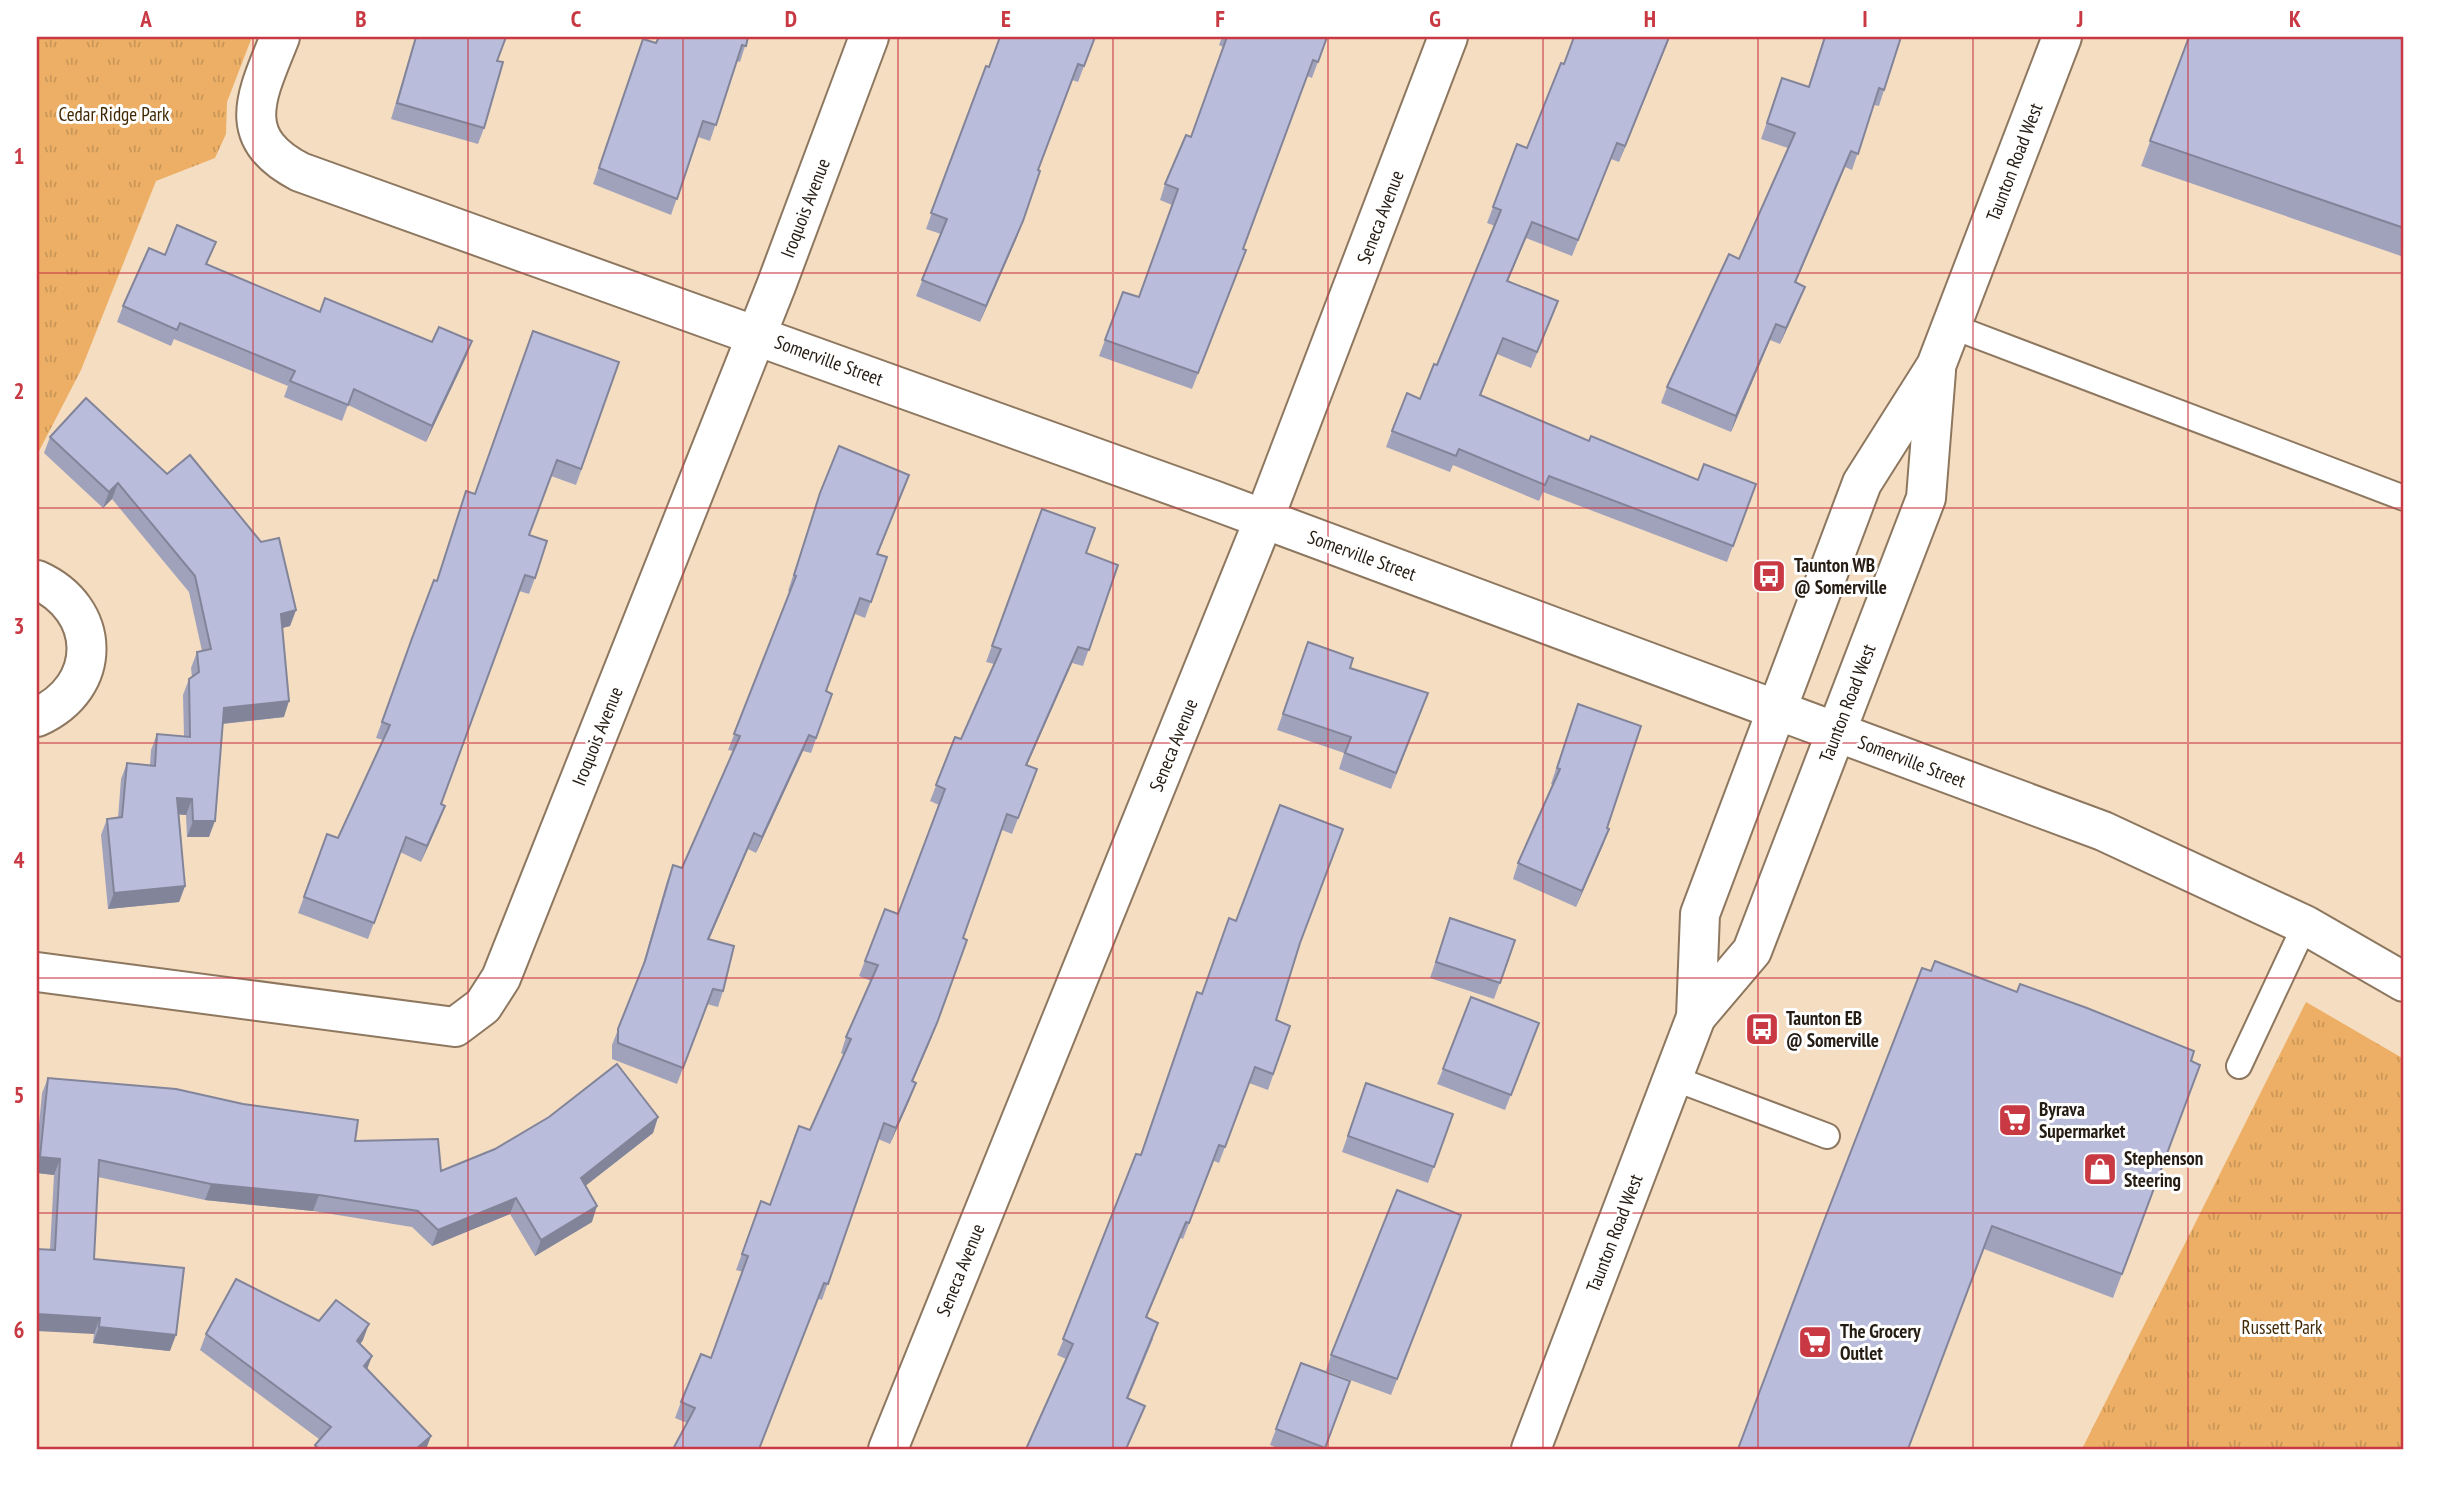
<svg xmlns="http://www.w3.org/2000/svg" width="2441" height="1486" viewBox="0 0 2441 1486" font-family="'PT Sans Narrow',sans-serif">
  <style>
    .park { fill: url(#park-tufts) }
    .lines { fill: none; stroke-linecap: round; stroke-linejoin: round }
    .service-casing { stroke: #8d775f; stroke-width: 28 }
    .minor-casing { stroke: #8d775f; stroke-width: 42 }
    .tertiary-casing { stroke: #8d775f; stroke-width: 42 }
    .secondary-casing { stroke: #8d775f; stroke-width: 42 }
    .service { stroke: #fff; stroke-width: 24 }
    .minor { stroke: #fff; stroke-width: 38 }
    .tertiary { stroke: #fff; stroke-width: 38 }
    .secondary { stroke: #fff; stroke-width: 38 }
    .wall { fill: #a0a2bc }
    .shaded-wall { fill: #828499 }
    .building { fill: #babcdb; stroke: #828499; stroke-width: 2 }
    .grid { fill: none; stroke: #c93944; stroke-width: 2; stroke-opacity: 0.55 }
    .labels { text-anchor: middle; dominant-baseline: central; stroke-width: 6; stroke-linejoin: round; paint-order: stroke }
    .park-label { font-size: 19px; fill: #412804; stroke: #fff }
    .street-label { font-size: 19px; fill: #251c13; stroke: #fff }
    .poi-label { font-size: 19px; font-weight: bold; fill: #251c13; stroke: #fff; text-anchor: start }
    .neatline { fill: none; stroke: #c93944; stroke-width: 2.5 }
    .grid-label { font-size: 23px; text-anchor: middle; font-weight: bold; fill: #c93944 }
  </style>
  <defs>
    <pattern id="park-tufts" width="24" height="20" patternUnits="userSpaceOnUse" patternTransform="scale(1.75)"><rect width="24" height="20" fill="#ecaf65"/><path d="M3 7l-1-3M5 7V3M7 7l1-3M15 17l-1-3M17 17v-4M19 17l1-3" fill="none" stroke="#ca9657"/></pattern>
  </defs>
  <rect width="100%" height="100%" fill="#f5ddc2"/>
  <g class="park">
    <polygon points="37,37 252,37 227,102 226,134 215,158 156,181 81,370 37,455"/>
    <polygon points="2306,1002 2404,1059 2404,1449 2082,1449"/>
  </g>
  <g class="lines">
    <g class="service-casing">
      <g id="service">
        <polyline points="1951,326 2404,498"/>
        <polyline points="2239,1066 2305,925"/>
        <polyline points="1673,1078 1827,1136"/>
      </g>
    </g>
    <g class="minor-casing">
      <g id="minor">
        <path d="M280,37C258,93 232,137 300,172L1213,500L1777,710"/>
        <path d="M37,580C102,609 104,687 37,717"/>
        <polyline points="37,972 455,1027 483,1006 501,978 776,286 869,37"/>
        <polyline points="888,1449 1264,519 1448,37"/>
      </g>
    </g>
    <g class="tertiary-casing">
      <polyline id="tertiary" points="1777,710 2103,831 2305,925 2404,982"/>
    </g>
    <g class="secondary-casing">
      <g id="secondary">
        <polyline points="1696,1017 1752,951 1926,498 1936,371"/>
        <polyline points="1531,1449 1696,1017 1700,914 1862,483 1936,366 2062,37"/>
      </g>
    </g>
    <use href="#service" class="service"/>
    <use href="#minor" class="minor"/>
    <use href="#tertiary" class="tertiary"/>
    <use href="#secondary" class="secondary"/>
  </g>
  <g class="wall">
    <polygon points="410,37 506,37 497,61 484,128 478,144 391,119 415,38"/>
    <polygon points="658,37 748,37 740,62 737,61 710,141 698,137 671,215 593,184 643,39 656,43"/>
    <polygon points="1095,37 1078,82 1072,80 1038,170 1017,237 980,322 916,296 941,234 926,229 957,142 989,67"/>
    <polygon points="1222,37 1327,37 1312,78 1307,76 1243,249 1240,266 1192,389 1099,356 1123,292 1139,297 1172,205 1160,200 1165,184 1191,137 1223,47 1219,45"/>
    <polygon points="1670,37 1619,162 1611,159 1572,256 1526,238 1508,281 1552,317 1531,368 1497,354 1481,395 1589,441 1698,480 1756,484 1727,562 1543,492 1539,501 1453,465 1450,472 1386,447 1392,431 1420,399 1437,365 1495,226 1487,223 1493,207 1527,148 1564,64"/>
    <polygon points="1824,37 1901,37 1879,106 1874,105 1852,170 1845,167 1796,282 1799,302 1780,344 1770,340 1731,432 1661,403 1667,387 1739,259 1788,148 1761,139 1782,78 1808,87"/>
    <polygon points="2189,37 2404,37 2404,257 2141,166"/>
    <polygon points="165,255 207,264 320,312 432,342 472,341 466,357 426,442 348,405 342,421 284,397 288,386 174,339 171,346 117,322 123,306"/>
    <polygon points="619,362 576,485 551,476 529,535 535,578 529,594 519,591 441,804 445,806 421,862 400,852 368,939 298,913 327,834 338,838 383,740 376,738 411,641 475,494"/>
    <polygon points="86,398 296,610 290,626 282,628 284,717 223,724 209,837 187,837 186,815 179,814 185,886 179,902 108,909 101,835 107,819 118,818 121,779 127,763 150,765 151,750 157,734 184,736 183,695 189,679 192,677 191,668 197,652 202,651 189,592 112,499 103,508 44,453 50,437"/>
    <polygon points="903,491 878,554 887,557 865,618 855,614 826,691 832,694 811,753 803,751 756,853 748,849 709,940 723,991 718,1007 707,1004 677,1084 612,1059 612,1045 641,971 667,881 673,865 682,868 733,751 728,750 790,592 788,591 820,493"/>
    <polygon points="1042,509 1086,553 1118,565 1083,666 1072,663 1027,765 1037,769 1012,834 1002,830 963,938 931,1039 913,1081 910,1099 890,1144 878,1139 822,1300 819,1299 687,1423 675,1418 681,1402 711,1358 743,1272 736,1270 761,1201 770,1205 810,1130 844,1055 841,1053 846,1037 871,981 859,976 885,909 898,914 939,805 930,801 955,737 961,739 994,664 986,662"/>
    <polygon points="1308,642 1350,668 1422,709 1391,789 1339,769 1344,753 1277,730"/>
    <polygon points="1572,720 1607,828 1603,845 1576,907 1513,879 1518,863 1553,785 1551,784"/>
    <polygon points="1450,918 1515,940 1494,999 1430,978"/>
    <polygon points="1299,947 1276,1020 1290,1026 1268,1090 1249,1083 1219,1163 1214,1161 1183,1239 1180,1238 1146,1318 1153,1339 1128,1399 1145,1406 1139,1422 1066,1359 1057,1355 1141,1155 1202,994"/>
    <polygon points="1539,1023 1505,1110 1437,1084 1443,1069"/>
    <polygon points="2191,1061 2200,1065 2113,1298 1984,1249 1822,1226"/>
    <polygon points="48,1078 355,1141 441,1171 658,1117 653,1133 585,1186 592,1222 535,1256 510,1214 432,1246 412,1227 313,1211 205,1200 98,1177 94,1259 170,1351 93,1343 94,1334 50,1249 54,1175 37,1173 37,1146 42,1093"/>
    <polygon points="1366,1083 1453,1114 1428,1183 1342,1152"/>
    <polygon points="1461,1215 1391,1395 1326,1371 1331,1355"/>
    <polygon points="206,1334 363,1340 360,1344 372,1356 367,1369 431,1436 426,1449 313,1449 315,1445 319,1439 200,1350"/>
    <polygon points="1301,1363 1350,1381 1325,1449 1280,1449 1270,1445"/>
  </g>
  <g class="shaded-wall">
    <polygon points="1669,37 1670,37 1619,162 1625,146"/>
    <polygon points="1851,151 1845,167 1789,298 1795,282"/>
    <polygon points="1023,221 1017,237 980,322 986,306"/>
    <polygon points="1532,222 1526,238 1501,296 1507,281"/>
    <polygon points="1805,287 1799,302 1780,344 1786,328"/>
    <polygon points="1776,324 1770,340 1731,432 1736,416"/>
    <polygon points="472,341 466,357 426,442 432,426"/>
    <polygon points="118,483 112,499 103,508 109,492"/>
    <polygon points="296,610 290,626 275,630 281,614"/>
    <polygon points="1078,647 1072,663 1020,781 1026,765"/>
    <polygon points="289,701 284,717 219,724 224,708"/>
    <polygon points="809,735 803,751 756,853 762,837"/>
    <polygon points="177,798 192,799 186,815 171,814"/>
    <polygon points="445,806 439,822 421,862 427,846"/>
    <polygon points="193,821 215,821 209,837 187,837"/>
    <polygon points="1609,829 1603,845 1576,907 1582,891"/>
    <polygon points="754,833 748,849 702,955 708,939"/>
    <polygon points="185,886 179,902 108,909 114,893"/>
    <polygon points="937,1023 931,1039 906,1097 912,1081"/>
    <polygon points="916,1083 910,1099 890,1144 896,1128"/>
    <polygon points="658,1117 653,1133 575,1194 581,1178"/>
    <polygon points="40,1157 60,1159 54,1175 37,1173 37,1166"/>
    <polygon points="211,1184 319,1195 313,1211 205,1200"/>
    <polygon points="516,1198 510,1214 432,1246 438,1230"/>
    <polygon points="597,1206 592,1222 535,1256 541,1240"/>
    <polygon points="1186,1222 1180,1238 1140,1333 1146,1317"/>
    <polygon points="37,1314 100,1318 94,1334 37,1331"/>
    <polygon points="369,1324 363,1340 351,1357 357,1341"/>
    <polygon points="99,1327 176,1335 170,1351 93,1343"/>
    <polygon points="372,1356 366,1372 364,1366"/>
    <polygon points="431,1436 426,1449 416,1449"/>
  </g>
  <g class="building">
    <polygon points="416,37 506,37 497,61 503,62 484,128 397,103"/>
    <polygon points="659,37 748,37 746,46 742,45 716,125 703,121 677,199 599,168 643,39 656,43"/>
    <polygon points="1000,37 1095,37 1084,66 1078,64 1038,170 1040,171 1023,221 986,306 922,280 947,219 931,213 986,66 989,67"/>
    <polygon points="1227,37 1327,37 1318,62 1313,60 1243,249 1246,250 1198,373 1105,340 1123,292 1139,297 1178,189 1165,184 1186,135 1191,137"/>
    <polygon points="1574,37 1669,37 1625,146 1617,143 1578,240 1532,222 1507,281 1558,301 1537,352 1503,338 1480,395 1589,441 1591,436 1698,480 1704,464 1756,484 1733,546 1549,476 1545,485 1459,449 1456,456 1392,431 1407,393 1420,399 1434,364 1437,365 1501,210 1493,207 1517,144 1527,148 1561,63 1564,64"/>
    <polygon points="1825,37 1901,37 1884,90 1879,88 1858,154 1851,151 1795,282 1805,287 1786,328 1776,324 1736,416 1667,387 1729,254 1739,259 1795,133 1767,123 1782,78 1809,87"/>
    <polygon points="2189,37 2404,37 2404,228 2150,141"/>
    <polygon points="177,225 216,242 206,264 320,312 325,298 432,342 439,327 472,341 432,426 354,389 348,405 290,381 295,371 180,323 177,330 123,306 149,248 165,255"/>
    <polygon points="533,331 619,362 581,469 557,460 529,535 547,541 535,578 525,575 441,804 445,806 427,846 406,837 374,923 304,897 327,834 338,838 390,725 382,722 411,641 434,580 437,581 466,491 475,494"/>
    <polygon points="86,398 167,474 190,455 261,542 279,538 296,610 281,614 289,701 224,708 215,821 193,821 192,799 177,798 185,886 114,893 107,819 122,817 127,763 155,766 157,734 190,737 189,679 199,672 197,652 211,649 195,576 118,483 109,492 50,437"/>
    <polygon points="839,446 909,475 877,554 887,557 871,602 860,598 826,691 832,694 816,738 809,735 762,837 754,833 708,939 734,946 723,991 713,989 683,1068 618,1043 618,1029 645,961 673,865 682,868 740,736 734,734 796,576 794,575 820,493"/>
    <polygon points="1042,509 1095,528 1086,553 1118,565 1089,650 1078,647 1026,765 1037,769 1018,818 1007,814 963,938 967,940 937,1023 912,1081 916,1083 896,1128 884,1123 828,1284 824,1283 759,1449 673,1449 695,1408 681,1402 701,1354 711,1358 748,1256 742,1254 761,1201 770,1205 799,1126 810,1130 851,1039 846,1037 878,965 865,961 885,909 898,914 945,789 936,785 955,737 961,739 1001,649 992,646"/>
    <polygon points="1308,642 1353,658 1350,668 1428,693 1396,773 1345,753 1351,737 1283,714"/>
    <polygon points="1578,704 1641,726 1607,828 1609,829 1582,891 1518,863 1560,769 1557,768"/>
    <polygon points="1280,805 1343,829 1300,943 1276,1020 1290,1026 1273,1074 1255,1067 1225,1147 1219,1145 1189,1223 1186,1222 1146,1317 1158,1323 1127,1398 1145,1406 1126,1449 1026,1449 1073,1344 1063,1339 1136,1154 1141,1155 1197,992 1202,994 1229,918 1236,921"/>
    <polygon points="1450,918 1515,940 1500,983 1436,962"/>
    <polygon points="1935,961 2017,992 2020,984 2087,1008 2194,1051 2191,1061 2200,1065 2122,1274 1992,1226 1908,1449 1738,1449 1822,1226 1922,968 1931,971"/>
    <polygon points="1471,997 1539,1023 1511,1095 1443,1069"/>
    <polygon points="617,1064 658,1117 581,1178 597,1206 541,1240 516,1198 438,1230 418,1211 319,1195 211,1184 99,1160 94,1259 184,1268 176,1335 99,1327 100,1318 37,1314 37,1249 55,1250 60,1159 40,1157 48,1078 176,1089 243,1104 358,1120 355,1141 438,1139 441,1171 495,1149 549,1117"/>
    <polygon points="1366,1083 1453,1114 1434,1167 1348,1136"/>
    <polygon points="1397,1190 1461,1215 1397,1379 1331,1355"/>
    <polygon points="236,1279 319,1321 336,1300 369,1324 357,1341 372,1356 364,1366 431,1436 416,1449 319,1449 315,1445 331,1427 206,1334"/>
    <polygon points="1301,1363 1350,1381 1325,1448 1276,1429"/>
  </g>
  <path class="grid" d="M253,37V1449M468,37V1449M683,37V1449M898,37V1449M1113,37V1449M1328,37V1449M1543,37V1449M1758,37V1449M1973,37V1449M2188,37V1449M37,273H2404M37,508H2404M37,743H2404M37,978H2404M37,1213H2404"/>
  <defs>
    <g id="bus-square" transform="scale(1.75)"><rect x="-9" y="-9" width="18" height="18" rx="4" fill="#c93944" stroke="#fff"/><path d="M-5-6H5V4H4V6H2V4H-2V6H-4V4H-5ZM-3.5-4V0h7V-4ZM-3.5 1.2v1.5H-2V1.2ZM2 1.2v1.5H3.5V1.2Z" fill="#fff"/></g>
    <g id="supermarket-square" transform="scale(1.75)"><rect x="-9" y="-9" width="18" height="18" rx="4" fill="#c93944" stroke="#fff"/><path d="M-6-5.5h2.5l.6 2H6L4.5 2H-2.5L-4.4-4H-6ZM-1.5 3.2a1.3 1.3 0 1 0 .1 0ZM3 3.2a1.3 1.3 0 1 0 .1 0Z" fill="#fff"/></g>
    <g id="shop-square" transform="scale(1.75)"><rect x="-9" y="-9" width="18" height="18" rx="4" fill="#c93944" stroke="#fff"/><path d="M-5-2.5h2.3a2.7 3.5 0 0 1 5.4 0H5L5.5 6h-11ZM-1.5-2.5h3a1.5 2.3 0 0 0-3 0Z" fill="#fff"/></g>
  </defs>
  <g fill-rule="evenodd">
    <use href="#bus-square" x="1769" y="576"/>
    <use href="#bus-square" x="1762" y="1029"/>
    <use href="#supermarket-square" x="2015" y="1120"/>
    <use href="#shop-square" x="2100" y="1169"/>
    <use href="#supermarket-square" x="1815" y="1342"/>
  </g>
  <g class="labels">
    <g class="park-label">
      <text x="114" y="114">Cedar Ridge Park</text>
      <text x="2282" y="1327">Russett Park</text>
    </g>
    <g class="street-label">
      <text transform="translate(2014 162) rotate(-69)">Taunton Road West</text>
      <text transform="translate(805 208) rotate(-69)">Iroquois Avenue</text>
      <text transform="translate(1380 217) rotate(-69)">Seneca Avenue</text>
      <text transform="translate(829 360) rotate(20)">Somerville Street</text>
      <text transform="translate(1362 555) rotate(20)">Somerville Street</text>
      <text transform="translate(1847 703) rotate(-69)">Taunton Road West</text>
      <text transform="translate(597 736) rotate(-68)">Iroquois Avenue</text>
      <text transform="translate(1173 745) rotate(-68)">Seneca Avenue</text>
      <text transform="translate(1912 761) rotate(21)">Somerville Street</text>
      <text transform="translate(1614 1233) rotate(-69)">Taunton Road West</text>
      <text transform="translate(960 1270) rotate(-68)">Seneca Avenue</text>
    </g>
    <g class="poi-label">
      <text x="1794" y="565">Taunton WB<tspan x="1794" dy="22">@ Somerville</tspan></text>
      <text x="1786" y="1018">Taunton EB<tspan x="1786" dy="22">@ Somerville</tspan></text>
      <text x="2039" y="1109">Byrava<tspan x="2039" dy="22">Supermarket</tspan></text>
      <text x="2124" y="1158">Stephenson<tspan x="2124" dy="22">Steering</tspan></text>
      <text x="1840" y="1331">The Grocery<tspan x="1840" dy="22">Outlet</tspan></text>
    </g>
  </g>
  <rect width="2441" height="1486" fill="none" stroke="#ffffff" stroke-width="77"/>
  <rect x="38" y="38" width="2364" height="1410" class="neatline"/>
  <g class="grid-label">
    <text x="146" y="27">A</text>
    <text x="361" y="27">B</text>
    <text x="576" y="27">C</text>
    <text x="791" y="27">D</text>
    <text x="1006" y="27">E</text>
    <text x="1220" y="27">F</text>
    <text x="1435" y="27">G</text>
    <text x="1650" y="27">H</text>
    <text x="1865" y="27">I</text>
    <text x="2080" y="27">J</text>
    <text x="2295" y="27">K</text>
    <text x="19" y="164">1</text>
    <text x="19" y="399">2</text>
    <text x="19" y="634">3</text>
    <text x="19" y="868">4</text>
    <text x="19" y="1103">5</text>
    <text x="19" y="1338">6</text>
  </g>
</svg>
